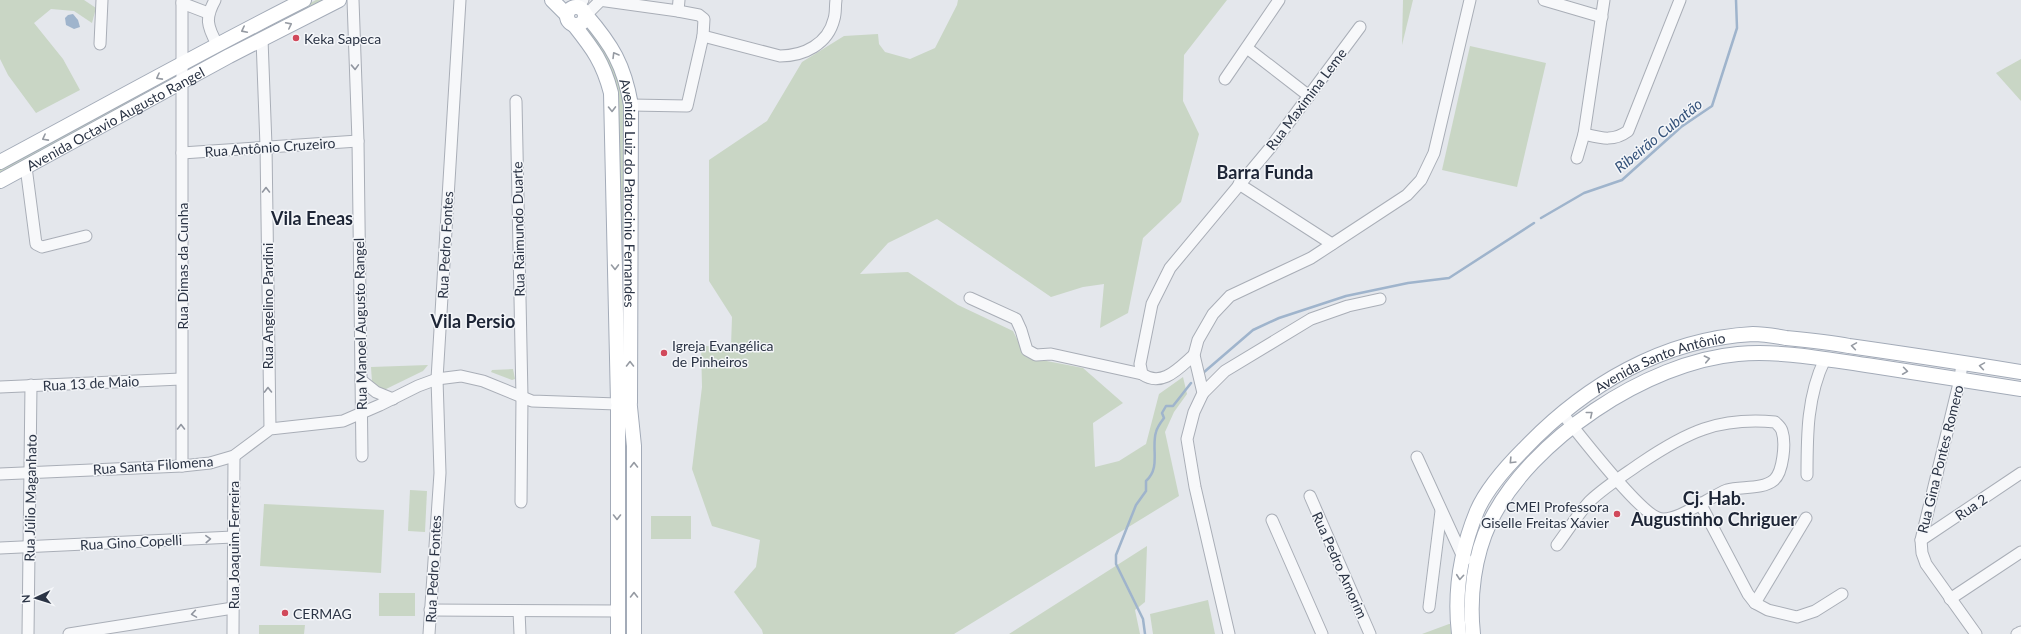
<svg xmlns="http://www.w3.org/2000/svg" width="2021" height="634" viewBox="0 0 2021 634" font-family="Lato,sans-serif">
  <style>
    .green { fill: #c9d6c5 }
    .water { fill: #9fb4cc }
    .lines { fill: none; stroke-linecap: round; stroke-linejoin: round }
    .stream { stroke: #9fb4cc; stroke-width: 2.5 }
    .minor-casing { stroke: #a9aeb7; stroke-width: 13 }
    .major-casing { stroke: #a3abb8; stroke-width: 16 }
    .minor { stroke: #f7f8fa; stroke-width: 11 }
    .major { stroke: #fff; stroke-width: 14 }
    .oneway { stroke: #959aa2 }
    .oneway2 { stroke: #9196a0 }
    .poi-dot { fill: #d1495b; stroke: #f4f6f9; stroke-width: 1.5 }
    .labels { text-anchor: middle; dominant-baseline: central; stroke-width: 3; stroke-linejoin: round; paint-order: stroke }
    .poi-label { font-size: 14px; fill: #2b3445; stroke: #f4f6f9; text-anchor: start }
    .street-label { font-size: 14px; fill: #2b3445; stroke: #f4f6f9 }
    .water-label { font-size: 15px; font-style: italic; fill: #34527a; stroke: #f4f6f9 }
    .district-label { font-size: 18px; font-weight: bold; fill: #1d2536; stroke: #f4f6f9 }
  </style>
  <rect width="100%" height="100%" fill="#e4e7ec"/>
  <g class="green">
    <polygon points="0,0 84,0 96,8 92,23 74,11 51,9 34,23 63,59 80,90 36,113 8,75 0,59"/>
    <polygon points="316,0 324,0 192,71 189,66"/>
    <polygon points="958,0 1227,0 1184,55 1183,101 1199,134 1181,202 1143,238 1128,313 1100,328 1104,284 1083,287 1051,297 937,219 888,243 860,274 908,272 958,305 1013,331 1026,357 1083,368 1123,403 1093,423 1095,467 1119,461 1146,444 1159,394 1183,377 1187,394 1174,412 1165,432 1179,496 954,634 763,634 762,630 734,592 756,567 760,540 712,526 692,469 702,387 701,346 731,346 732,317 709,281 709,160 767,121 802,62 844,36 878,34 879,44 885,52 910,59 935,48 957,5"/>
    <polygon points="1403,0 1413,0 1402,45"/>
    <polygon points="591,25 606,46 624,95 625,237 623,240 620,240 617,174 619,138 617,96 585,30"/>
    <polygon points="1470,46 1546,63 1517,187 1442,170"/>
    <polygon points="2021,59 2021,101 1996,73"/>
    <polygon points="175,75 177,78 0,176 0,168"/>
    <polygon points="428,365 423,371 384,390 376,388 372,382 371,367"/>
    <polygon points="513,369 515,379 512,380 491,372 492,370"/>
    <polygon points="622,414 626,417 628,634 624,634"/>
    <polygon points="410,490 427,491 425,532 408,531"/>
    <polygon points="264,504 384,510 381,573 260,566"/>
    <rect x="651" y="516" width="40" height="23"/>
    <polygon points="1147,546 1145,602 1135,610 1140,634 1009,634"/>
    <rect x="379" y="593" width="36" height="23"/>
    <polygon points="1208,600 1215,634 1153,634 1150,614"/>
    <polygon points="1450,624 1451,634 1422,634 1449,624"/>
    <polygon points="259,625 305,625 304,634 259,634"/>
  </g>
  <polygon class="water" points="73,14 78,20 80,27 74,29 66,25 65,18 68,15"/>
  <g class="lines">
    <g class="stream">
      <polyline points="1541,218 1584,193 1622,180 1681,127 1712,106 1737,28 1736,0"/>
      <polyline points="1203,373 1253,330 1279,318 1346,296 1408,283 1449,278 1534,223"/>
      <path d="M1145,634L1143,619L1116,564V555L1136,505L1146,491V481C1161,468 1151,448 1156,432C1157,428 1161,422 1164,418L1162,413L1166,406H1173L1191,383"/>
    </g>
    <g class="minor-casing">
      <g id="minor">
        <path d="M215,0C205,18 207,26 217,44"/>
        <polyline points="353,0 358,141 362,456"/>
        <polyline points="599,0 678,11 699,15 704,19 703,36 687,106 631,105"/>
        <polyline points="1544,0 1602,17"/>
        <polyline points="182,3 208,13"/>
        <polyline points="577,6 583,0"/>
        <polyline points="678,11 679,0"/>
        <polyline points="586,15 601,0"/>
        <path d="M703,36L780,56C804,56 828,44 834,19C836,13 835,6 836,0"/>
        <polyline points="262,39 266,146 270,429"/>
        <polyline points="100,44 102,0"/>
        <polyline points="1247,48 1309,96"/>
        <polyline points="1225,79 1279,0"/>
        <polyline points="516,101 522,397 521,502"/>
        <path d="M1584,134C1601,138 1613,142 1628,131L1680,0"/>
        <polyline points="182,153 358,141"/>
        <polyline points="1577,158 1584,134 1604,0"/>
        <polyline points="26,167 36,244 42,247 86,236"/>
        <polyline points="1239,184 1332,244"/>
        <polyline points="970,298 1016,319 1021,330 1027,350 1036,355 1051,354 1142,374"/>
        <path d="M1194,355C1179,368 1162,388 1142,374L1140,364L1152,304L1170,268L1270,148L1360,27"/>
        <polyline points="1962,363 1960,379 1921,540 1922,553 1926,564 1976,634"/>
        <polyline points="361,380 376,392 393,399"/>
        <polyline points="0,387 181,379"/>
        <polyline points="1203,393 1225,371 1311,319 1348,306 1380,299"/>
        <polyline points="1417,457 1462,555 1466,559"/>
        <polyline points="182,466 182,0"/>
        <polyline points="0,474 182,466 210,463 234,456 270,429 343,421 380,405 418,386 437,379 461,376 483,381 532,401 617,404"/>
        <path d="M1807,475C1807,435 1807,396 1825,359"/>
        <polyline points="1310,496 1370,634"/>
        <polyline points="1700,503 1748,594 1755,603 1768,610 1797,617 1815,611 1842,594"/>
        <polyline points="1272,520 1322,634"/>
        <polyline points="1921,540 2021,473"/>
        <path d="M1557,545C1568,530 1578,514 1590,501C1606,486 1624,475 1641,463C1687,432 1718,417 1775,422C1778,425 1781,427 1782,431C1786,443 1783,472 1774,480C1762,490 1741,486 1727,490C1709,497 1675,524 1658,518C1638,511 1578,433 1562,413"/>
        <polyline points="0,548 233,537"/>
        <polyline points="1950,599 2021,552"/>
        <polyline points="1755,603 1806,518"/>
        <polyline points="1429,607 1441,511"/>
        <polyline points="430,610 618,611"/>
        <polyline points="519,611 520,634"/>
        <polyline points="28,634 31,385"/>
        <polyline points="69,634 233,608"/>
        <polyline points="233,634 234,456"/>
        <polyline points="429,634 440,473 437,379 460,0"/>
        <polyline points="1229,634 1195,487 1187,439 1194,412 1203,393 1194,355 1198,340 1213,314 1230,296 1311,258 1407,195 1421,180 1434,153 1470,0"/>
        <polyline points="2017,634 2021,632"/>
      </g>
    </g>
    <g class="major-casing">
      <g id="major">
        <polyline points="552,0 567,15"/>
        <circle cx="576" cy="16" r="9"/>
        <path id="s1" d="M586,15C612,45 624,65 631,105L630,403"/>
        <path d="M574,25C593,49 603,62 611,93L618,402"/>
        <path d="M0,162C101,108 201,52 304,0"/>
        <path id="s2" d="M0,181L229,56L339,0"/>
        <polyline points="630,407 634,446 634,634"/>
        <polyline points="618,634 618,408"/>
        <path id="s3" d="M1459,634C1454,592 1461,550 1477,511C1487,488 1506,467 1524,449C1585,385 1663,339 1753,334C1764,334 1775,336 1786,338C1807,340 1828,342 1849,346C1906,354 1964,363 2021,372"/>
        <path d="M1473,634C1469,597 1474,556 1490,522C1530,440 1647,362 1738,354C1782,350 1829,360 1873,366C1922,374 1972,381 2021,389"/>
      </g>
    </g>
    <use href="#minor" class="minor"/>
    <use href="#major" class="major"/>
  </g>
  <defs><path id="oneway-chevron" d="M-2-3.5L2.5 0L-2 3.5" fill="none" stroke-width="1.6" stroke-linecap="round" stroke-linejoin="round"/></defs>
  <g class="oneway">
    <use href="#oneway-chevron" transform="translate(289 25) rotate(-27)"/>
    <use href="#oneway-chevron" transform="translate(244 30) rotate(153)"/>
    <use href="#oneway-chevron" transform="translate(615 55) rotate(-121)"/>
    <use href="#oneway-chevron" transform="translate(159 77) rotate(152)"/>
    <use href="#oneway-chevron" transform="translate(612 109) rotate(89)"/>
    <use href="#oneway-chevron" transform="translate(45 138) rotate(152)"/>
    <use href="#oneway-chevron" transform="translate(615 267) rotate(89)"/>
    <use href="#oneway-chevron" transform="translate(1854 346) rotate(-171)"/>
    <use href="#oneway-chevron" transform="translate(1707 359) rotate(-12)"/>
    <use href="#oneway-chevron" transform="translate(630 364) rotate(-90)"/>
    <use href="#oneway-chevron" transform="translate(1982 366) rotate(-171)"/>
    <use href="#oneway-chevron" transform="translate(1905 371) rotate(8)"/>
    <use href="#oneway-chevron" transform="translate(1590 414) rotate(-39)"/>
    <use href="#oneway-chevron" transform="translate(1512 461) rotate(134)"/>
    <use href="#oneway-chevron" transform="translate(634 465) rotate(-90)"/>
    <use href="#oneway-chevron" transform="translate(617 517) rotate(90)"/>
    <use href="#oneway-chevron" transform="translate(1460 577) rotate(95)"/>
    <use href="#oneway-chevron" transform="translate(634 595) rotate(-90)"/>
  </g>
  <g class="oneway2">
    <use href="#oneway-chevron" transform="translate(355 67) rotate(88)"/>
    <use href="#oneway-chevron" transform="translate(266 190) rotate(-90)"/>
    <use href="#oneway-chevron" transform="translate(268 390) rotate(-91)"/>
    <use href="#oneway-chevron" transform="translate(181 427) rotate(-90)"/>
    <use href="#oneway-chevron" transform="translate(208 539) rotate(-3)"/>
    <use href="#oneway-chevron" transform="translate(194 614) rotate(171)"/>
  </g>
  <g class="poi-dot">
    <circle cx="296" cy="38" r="4"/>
    <circle cx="664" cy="353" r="4"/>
    <circle cx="1617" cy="514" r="4"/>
    <circle cx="285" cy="613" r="4"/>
  </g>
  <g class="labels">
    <g class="poi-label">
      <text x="304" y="38">Keka Sapeca</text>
      <text x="672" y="345">Igreja Evangélica<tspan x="672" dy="16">de Pinheiros</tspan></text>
      <text x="1609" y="506" text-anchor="end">CMEI Professora<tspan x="1609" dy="16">Giselle Freitas Xavier</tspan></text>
      <text x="293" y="613">CERMAG</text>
    </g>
    <g class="street-label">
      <text transform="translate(1306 99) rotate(-53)">Rua Maximina Leme</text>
      <text stroke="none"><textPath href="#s2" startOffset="131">Avenida Octavio Augusto Rangel</textPath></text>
      <text transform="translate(270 147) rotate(-4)">Rua Antônio Cruzeiro</text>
      <text stroke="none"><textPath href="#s1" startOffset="190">Avenida Luiz do Patrocinio Fernandes</textPath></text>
      <text transform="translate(518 229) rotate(-91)">Rua Raimundo Duarte</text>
      <text transform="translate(445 245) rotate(-87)">Rua Pedro Fontes</text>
      <text transform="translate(182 266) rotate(-90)">Rua Dimas da Cunha</text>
      <text transform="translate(267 306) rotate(-90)">Rua Angelino Pardini</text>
      <text transform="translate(360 324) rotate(-91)">Rua Manoel Augusto Rangel</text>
      <text stroke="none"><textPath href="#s3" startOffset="368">Avenida Santo Antônio</textPath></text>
      <text transform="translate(91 383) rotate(-3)">Rua 13 de Maio</text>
      <text transform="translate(1940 459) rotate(-76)">Rua Gina Pontes Romero</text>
      <text transform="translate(153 465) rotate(-4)">Rua Santa Filomena</text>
      <text transform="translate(30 498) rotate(-89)">Rua Júlio Maganhato</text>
      <text transform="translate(1971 507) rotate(-34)">Rua 2</text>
      <text transform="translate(131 542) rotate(-3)">Rua Gino Copelli</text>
      <text transform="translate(233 545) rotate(-90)">Rua Joaquim Ferreira</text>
      <text transform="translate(1340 565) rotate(66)">Rua Pedro Amorim</text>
      <text transform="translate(433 569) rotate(-87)">Rua Pedro Fontes</text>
    </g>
    <g class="water-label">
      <text transform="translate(1658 135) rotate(-39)">Ribeirão Cubatão</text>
    </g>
    <g class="district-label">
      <text x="1265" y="172">Barra Funda</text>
      <text x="312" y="218">Vila Eneas</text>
      <text x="473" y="321">Vila Persio</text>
      <text x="1714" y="498">Cj. Hab.<tspan x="1714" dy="21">Augustinho Chriguer</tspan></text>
    </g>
  </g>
  <g transform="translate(36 598) rotate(266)" stroke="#f4f6f9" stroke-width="3" paint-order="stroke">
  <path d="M0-3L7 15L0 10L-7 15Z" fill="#2b3445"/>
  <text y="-6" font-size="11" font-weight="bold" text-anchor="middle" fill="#2b3445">N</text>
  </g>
</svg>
